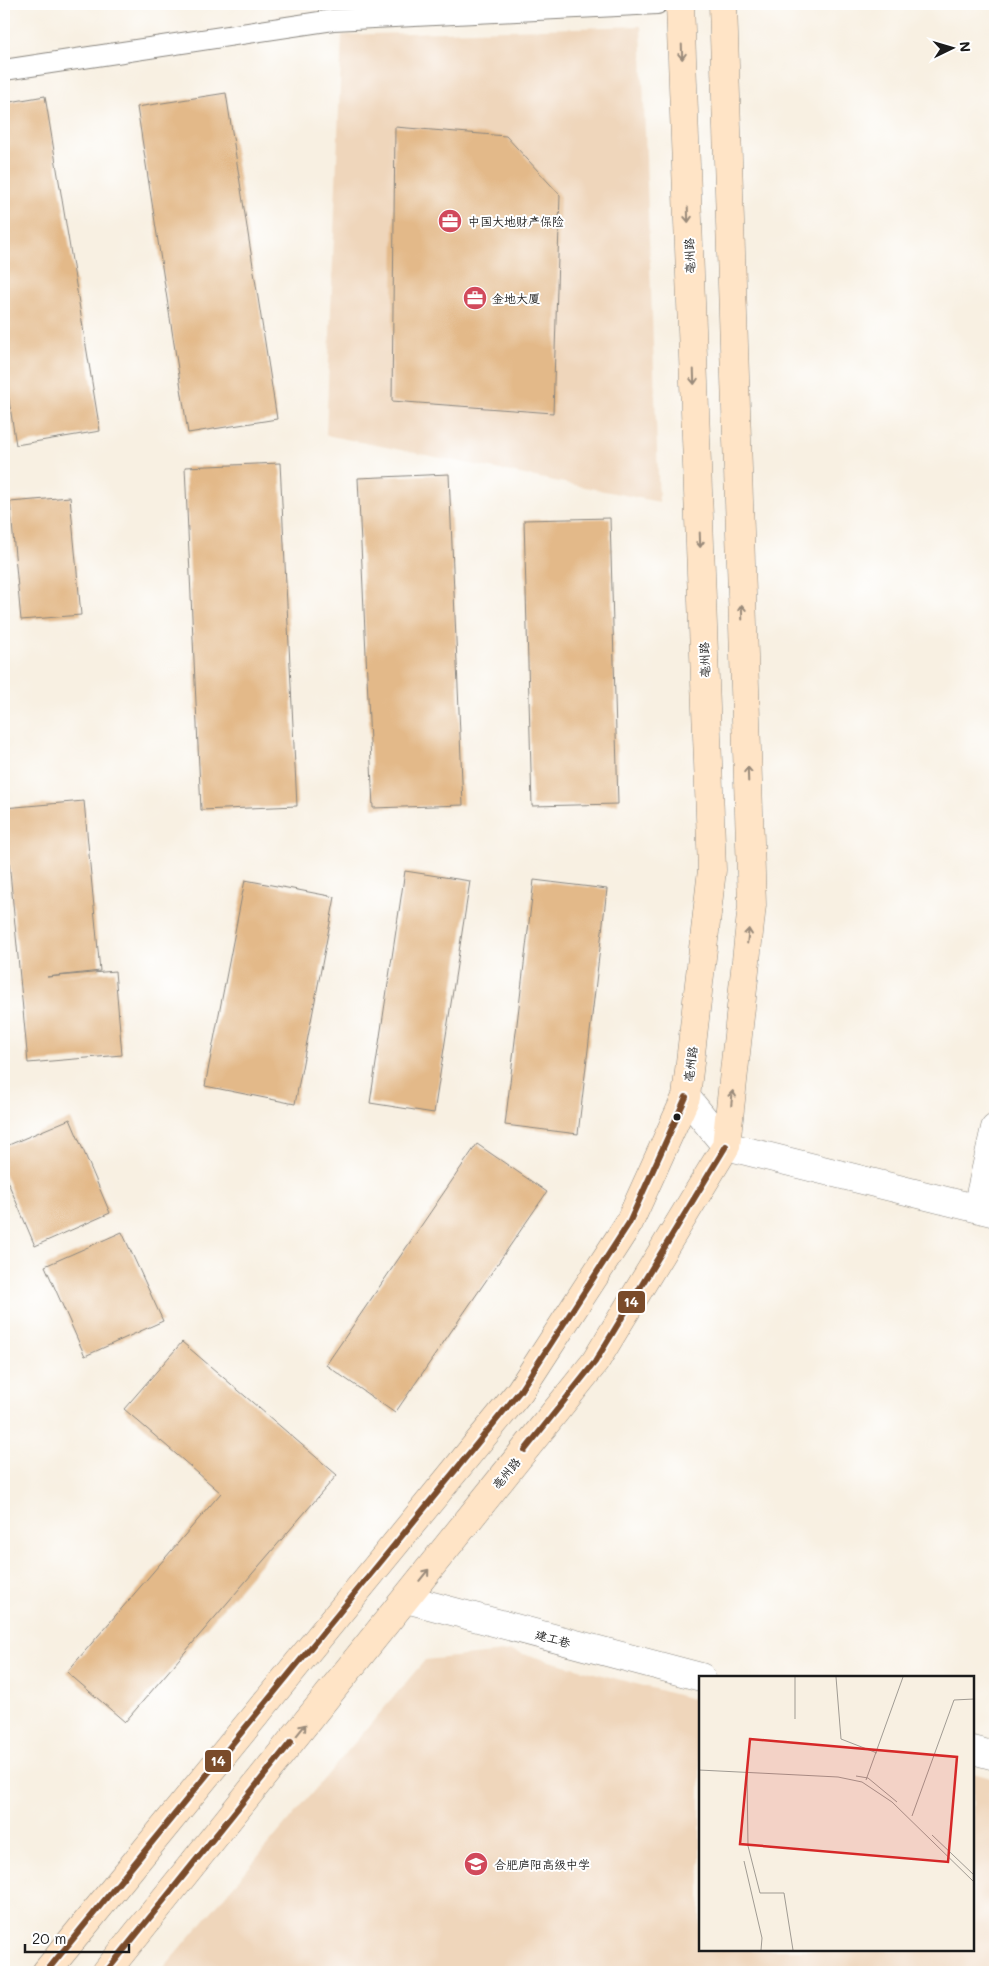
<svg xmlns="http://www.w3.org/2000/svg" width="999" height="1976" viewBox="0 0 999 1976" font-family="Mali,'LXGW WenKai TC',sans-serif">
  <style>
    .built { fill: #efd6bb }
    .building { fill: #e3b989 }
    .lines { fill: none; stroke-linecap: round; stroke-linejoin: round }
    .service-casing { stroke: #8a867f; stroke-width: 22 }
    .minor-casing { stroke: #8a867f; stroke-width: 29 }
    .secondary-casing { stroke: #8a867f; stroke-width: 29 }
    .service { stroke: #fff; stroke-width: 20 }
    .minor { stroke: #fff; stroke-width: 28 }
    .secondary { stroke: #ffe4c6; stroke-width: 28 }
    .bus-1-casing { stroke: #fff; stroke-width: 10 }
    .bus-1 { stroke: #7a4b2a; stroke-width: 6 }
    .oneway { stroke: #998a7a }
    .bus-dot { fill: #1c1c1c; stroke: #fff; stroke-width: 2 }
    .labels { text-anchor: middle; dominant-baseline: central; stroke-width: 4; stroke-linejoin: round; paint-order: stroke }
    .poi-label { font-size: 12px; fill: #1c1c1c; stroke: #fff; text-anchor: start }
    .street-label { font-size: 12px; fill: #1c1c1c; stroke: #fff }
    .inset-road { fill: none; stroke: #a09b93; stroke-width: 1 }
    .view { fill: #d62828; fill-opacity: 0.15; stroke: #d62828; stroke-width: 2.5 }
    .inset-edge { fill: none; stroke: #1c1c1c; stroke-width: 2.5 }
    .line-badge { stroke: #fff; stroke-width: 2 }
    .badge-label { font-size: 14px; text-anchor: middle; font-weight: bold; fill: #fff }
  </style>
  <rect width="100%" height="100%" fill="#fff"/>
  <filter id="ink" filterUnits="userSpaceOnUse"><feTurbulence type="fractalNoise" baseFrequency=".02" numOctaves="2"/><feDisplacementMap in="SourceGraphic" scale="10" xChannelSelector="R" yChannelSelector="G"/><feConvolveMatrix kernelMatrix="1 2 1 2 8 2 1 2 1" color-interpolation-filters="sRGB"/></filter>
  <filter id="wash" filterUnits="userSpaceOnUse"><feTurbulence type="fractalNoise" baseFrequency=".0096" numOctaves="4" result="noise"/><feDisplacementMap in="SourceGraphic" scale="20" xChannelSelector="R" yChannelSelector="G"/><feGaussianBlur stdDeviation="1.12" result="paint"/><feColorMatrix in="noise" values="0 0 0 0 0 0 0 0 0 0 0 0 0 0 0 0 0 1.4 0 .05"/><feComposite in="paint" operator="in"/></filter>
  <g filter="url(#wash)">
    <rect width="100%" height="100%" fill="#f8f0e2"/>
    <g class="built">
      <polygon points="641,26 659,502 326,435 342,35"/>
      <polygon points="512,1651 700,1701 700,1950 973,1950 973,1773 995,1779 995,1972 160,1972 425,1660"/>
    </g>
    <g id="blocks">
      <g class="building">
        <polygon points="226,93 277,419 188,433 137,107"/>
        <polygon points="45,96 100,431 16,445 4,369 4,103"/>
        <polygon points="395,127 506,136 560,195 553,413 392,401"/>
        <polygon points="280,463 297,806 201,810 185,467"/>
        <polygon points="449,474 463,805 373,808 358,478"/>
        <polygon points="70,497 81,615 21,620 10,502"/>
        <polygon points="610,518 618,804 532,806 524,520"/>
        <polygon points="84,801 100,971 47,977 115,971 122,1055 28,1063 4,808"/>
        <polygon points="405,871 470,881 434,1113 370,1103"/>
        <polygon points="245,880 335,897 295,1104 205,1086"/>
        <polygon points="534,880 607,889 578,1134 505,1125"/>
        <polygon points="70,1119 110,1213 35,1246 4,1173 4,1147"/>
        <polygon points="477,1144 547,1192 395,1413 326,1365"/>
        <polygon points="122,1232 163,1321 85,1356 45,1266"/>
        <polygon points="182,1342 337,1475 125,1722 67,1672 221,1493 124,1409"/>
      </g>
    </g>
  </g>
  <g filter="url(#ink)">
    <use href="#blocks" fill-opacity="0" stroke="#8a867f" stroke-width="1"/>
    <g class="lines">
      <g class="service-casing">
        <polyline id="service" points="4,70 333,20 657,4"/>
      </g>
      <g class="minor-casing">
        <g id="minor">
          <polyline points="686,1097 726,1146 995,1213"/>
          <polyline points="977,1208 995,1128"/>
          <polyline points="406,1599 701,1677"/>
          <polyline points="973,1750 995,1756"/>
        </g>
      </g>
      <g class="secondary-casing">
        <g id="secondary">
          <polyline points="46,1972 520,1391 629,1223 686,1097 712,870 680,4"/>
          <polyline points="106,1972 595,1362 726,1146 752,905 723,4"/>
        </g>
      </g>
      <use href="#service" class="service"/>
      <use href="#minor" class="minor"/>
      <use href="#secondary" class="secondary"/>
      <g class="bus-1-casing">
        <g id="bus-1">
          <polyline points="525,1450 595,1362 726,1146"/>
          <polyline points="46,1972 520,1391 629,1223 686,1097"/>
          <polyline points="106,1972 291,1742"/>
        </g>
      </g>
      <use href="#bus-1" class="bus-1"/>
    </g>
    <defs><path id="oneway-shaft" d="M-6 0H5M1.5-3L5.5 0L1.5 3" fill="none" stroke-width="1.6" stroke-linecap="round" stroke-linejoin="round" transform="scale(1.25)"/></defs>
    <g class="oneway">
      <use href="#oneway-shaft" transform="translate(682 52) rotate(88)"/>
      <use href="#oneway-shaft" transform="translate(688 215) rotate(88)"/>
      <use href="#oneway-shaft" transform="translate(694 377) rotate(88)"/>
      <use href="#oneway-shaft" transform="translate(700 540) rotate(88)"/>
      <use href="#oneway-shaft" transform="translate(742 612) rotate(-92)"/>
      <use href="#oneway-shaft" transform="translate(748 774) rotate(-92)"/>
      <use href="#oneway-shaft" transform="translate(748 936) rotate(-84)"/>
      <use href="#oneway-shaft" transform="translate(732 1098) rotate(-84)"/>
      <use href="#oneway-shaft" transform="translate(424 1575) rotate(-51)"/>
      <use href="#oneway-shaft" transform="translate(301 1730) rotate(-51)"/>
    </g>
  </g>
  <defs>
    <g id="office-disc" transform="scale(1.25)"><circle r="9.5" fill="#d1495b" stroke="#fff"/><path d="M-6-3h4V-5.5h4V-3h4V5H-6ZM-1-4.5V-3h2v-1.5ZM-6 0V1H6V0Z" fill="#fff"/></g>
    <g id="school-disc" transform="scale(1.25)"><circle r="9.5" fill="#d1495b" stroke="#fff"/><path d="M0-5L7-2L0 1L-7-2ZM-4 1L0 2.5L4 1V4Q0 6-4 4Z" fill="#fff"/></g>
  </defs>
  <g fill-rule="evenodd">
    <use href="#office-disc" x="450" y="221"/>
    <use href="#office-disc" x="475" y="298"/>
    <use href="#school-disc" x="476" y="1864"/>
  </g>
  <circle class="bus-dot" cx="677" cy="1117" r="4.5"/>
  <g class="labels">
    <g class="poi-label">
      <text x="468" y="221">中国大地财产保险</text>
      <text x="492" y="298">金地大厦</text>
      <text x="494" y="1864">合肥庐阳高级中学</text>
    </g>
    <g class="street-label">
      <text transform="translate(689 256) rotate(-92)">亳州路</text>
      <text transform="translate(704 660) rotate(-92)">亳州路</text>
      <text transform="translate(690 1064) rotate(-83)">亳州路</text>
      <text transform="translate(506 1473) rotate(-51)">亳州路</text>
      <text transform="translate(553 1638) rotate(15)">建工巷</text>
    </g>
  </g>
  <g transform="translate(699 1676)">
    <rect width="275" height="275" fill="#f8f0e2"/>
    <path class="inset-road" d="M137,1L142,63L178,77M96,43V1M0,94L139,101L163,106L193,126L275,206M48,97L49,170L61,217H85L94,274M157,100L169,102L198,126M167,104L204,1M213,140L255,24L275,23M233,159L275,199M45,185L63,262L62,274"/>
    <path class="view" d="M51,63L258,81L249,186L41,168Z"/>
    <rect width="275" height="275" class="inset-edge"/>
  </g>
  <g class="line-badge">
    <rect x="617" y="1290" width="29" height="24" rx="5" fill="#7a4b2a"/>
    <rect x="204" y="1749" width="28" height="24" rx="5" fill="#7a4b2a"/>
  </g>
  <g class="badge-label">
    <text x="631" y="1307">14</text>
    <text x="218" y="1766">14</text>
  </g>
  <rect width="999" height="1976" fill="none" stroke="#fff" stroke-width="20"/>
  <g transform="translate(952 48) rotate(85)" stroke="#ffffff" stroke-width="4" paint-order="stroke">
  <path d="M0-4L9 19L0 12L-9 19Z" fill="#1c1c1c"/>
  <text y="-8" font-size="14" font-weight="bold" text-anchor="middle" fill="#1c1c1c">N</text>
  </g>
  <path d="M25 1944v8h104v-8" fill="none" stroke="#1c1c1c" stroke-width="2.5"/>
  <text x="32" y="1944" font-size="15" fill="#1c1c1c" stroke="#ffffff" stroke-width="4" paint-order="stroke">20 m</text>
</svg>
